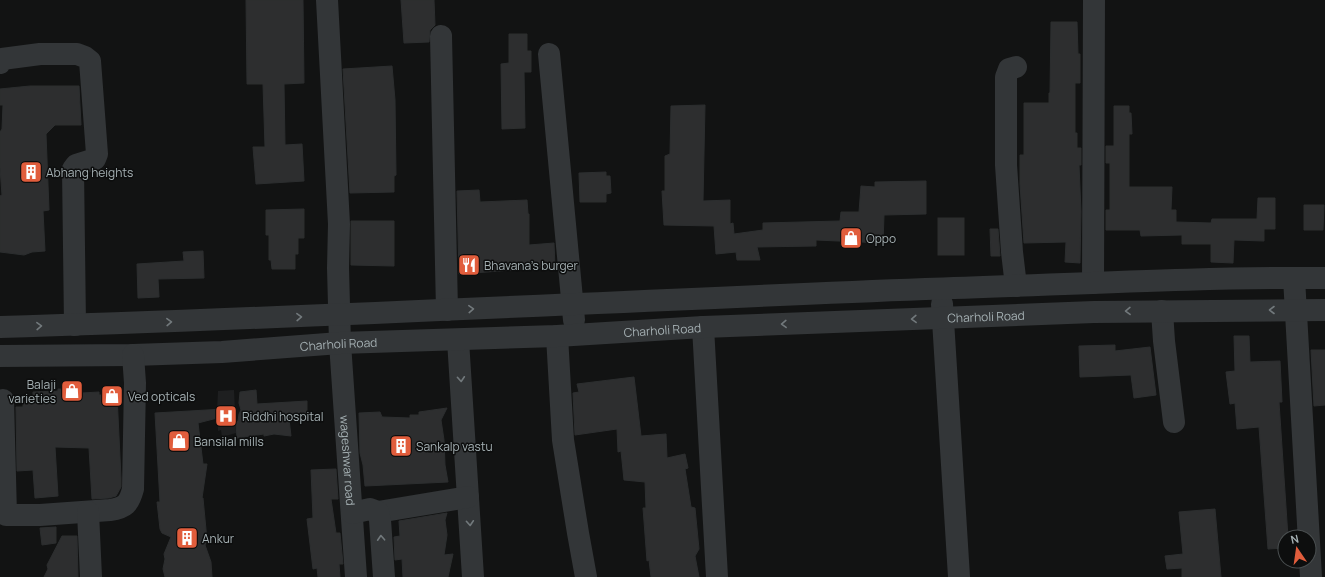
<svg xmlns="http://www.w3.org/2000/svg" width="1325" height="577" viewBox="0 0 1325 577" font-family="Manrope,sans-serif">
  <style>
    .built { fill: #1e1f20 }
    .building { fill: #2d2e2f; stroke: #2c2e2f }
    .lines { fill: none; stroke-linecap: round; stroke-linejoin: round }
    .minor { stroke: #333638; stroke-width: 22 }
    .oneway { stroke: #72797c }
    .labels { text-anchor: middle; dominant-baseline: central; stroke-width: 3; stroke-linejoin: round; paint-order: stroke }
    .poi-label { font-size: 12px; fill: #a5b0b3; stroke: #0d0e0e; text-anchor: start }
    .street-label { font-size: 12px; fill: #a5b0b3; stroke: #0d0e0e }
  </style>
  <rect width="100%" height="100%" fill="#121313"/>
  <polygon class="built" points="234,390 236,433 222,437 221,430 218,431 217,411 218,391"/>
  <g class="building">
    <polygon points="246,0 303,0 304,83 284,84 285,145 302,144 304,181 256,184 253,147 265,147 263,84 247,84"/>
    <polygon points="401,0 434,0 435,25 430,30 429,42 404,43"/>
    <polygon points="1051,22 1077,22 1078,54 1080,54 1080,83 1075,83 1075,133 1077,133 1077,148 1081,148 1081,165 1079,165 1081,212 1080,263 1065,262 1066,242 1024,243 1020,184 1020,155 1024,155 1024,103 1049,103 1049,93 1050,93"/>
    <polygon points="509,34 527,34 527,51 531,51 531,72 524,72 525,128 502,129 501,64 509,63"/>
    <polygon points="392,66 395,100 396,175 394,176 394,192 350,193 343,69"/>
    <polygon points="30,86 79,86 81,125 55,125 46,134 49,210 43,211 45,251 32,252 24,255 0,252 0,196 2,195 0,168 0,132 2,129 3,105 0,105 0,89"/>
    <polygon points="705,105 703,201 730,200 730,224 733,223 734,234 763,230 763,223 840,221 841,212 859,212 861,186 875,187 875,182 926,181 926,214 884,215 883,243 816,240 816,246 757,247 760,260 737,260 736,252 716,254 714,226 664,225 662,191 665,191 665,156 670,154 671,106"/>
    <polygon points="1114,106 1129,106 1129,113 1131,113 1132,134 1129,134 1129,187 1172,187 1171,210 1176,210 1176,222 1211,223 1212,219 1257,219 1258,198 1275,198 1275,229 1264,229 1264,241 1234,240 1233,263 1211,262 1211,244 1182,244 1182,235 1141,236 1140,230 1106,230 1106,210 1110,210 1110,163 1106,163 1106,146 1114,146"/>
    <polygon points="606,172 606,176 610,176 611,193 606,194 606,202 580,202 579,173"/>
    <polygon points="479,190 480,202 527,200 528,214 529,214 529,245 554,243 555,267 459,274 457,191"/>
    <polygon points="1304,205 1324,205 1323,230 1304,230"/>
    <polygon points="304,209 304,238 298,238 298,254 295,254 295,269 272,269 271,260 269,260 269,235 266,235 266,210"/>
    <rect x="938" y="218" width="26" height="37"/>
    <polygon points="351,221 394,221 394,266 351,265"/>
    <polygon points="990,229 998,229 1000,256 991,256"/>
    <polygon points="203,251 204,278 158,279 159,297 138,298 137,264 184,261 183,252"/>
    <polygon points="1234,336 1249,336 1250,362 1280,361 1282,402 1279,402 1288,537 1285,537 1285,548 1268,549 1259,427 1237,429 1235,403 1230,404 1226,372 1235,371"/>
    <polygon points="1115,345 1115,351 1150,347 1156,395 1134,398 1131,375 1080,377 1079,346"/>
    <polygon points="1311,350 1325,350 1325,405 1314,406"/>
    <polygon points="634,377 641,436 666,434 667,458 685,454 688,468 685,469 691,507 695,508 699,549 695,556 699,577 651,577 649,560 647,561 643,508 646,508 645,482 624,480 621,451 618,452 617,429 575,435 573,393 579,392 577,384"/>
    <polygon points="58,389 82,390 82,393 99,392 99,395 117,395 121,478 121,487 116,496 109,498 92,499 89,448 55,447 58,496 35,498 33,470 17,471 16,407 23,407 23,402 33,401 33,392 58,391"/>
    <polygon points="256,390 257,404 307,401 307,416 289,419 291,436 274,434 264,436 264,434 237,438 236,423 238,421 239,414 241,410 239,403 240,392"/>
    <polygon points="447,408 441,420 444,440 445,465 448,482 365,486 363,465 360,453 359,413 380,412 382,417 410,418 410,415 419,415 419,412"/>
    <polygon points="224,409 225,416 198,423 203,464 207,464 202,498 203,498 207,540 205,545 211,562 212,577 165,577 163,569 165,559 164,554 171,537 162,533 160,529 157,502 160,502 155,413"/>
    <polygon points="336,469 338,499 331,499 336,533 340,533 343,564 339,564 340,577 318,577 317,568 313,569 307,519 313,518 311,470"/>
    <polygon points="1215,509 1221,577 1182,577 1182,568 1167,569 1165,556 1183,554 1179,512"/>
    <polygon points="447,513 445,520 447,535 444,555 453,554 448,577 403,577 402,559 395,560 394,537 400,536 399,521"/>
    <polygon points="56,527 56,543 42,545 40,528"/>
    <polygon points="62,536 77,536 78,577 44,577 48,569 47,565"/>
  </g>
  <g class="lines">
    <g class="minor">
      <path id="s1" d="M327,0L339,224L338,268L340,343L356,577"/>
      <polyline points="441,36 447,310"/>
      <polyline points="549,54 574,320"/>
      <polyline points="0,63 2,59 40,54 77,54 85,57 90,61 97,154 95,159 76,165 73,169 75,325"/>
      <polyline points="1016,67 1009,69 1006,77 1006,165 1012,252 1016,286"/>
      <polyline points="1294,278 1311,577"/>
      <polyline points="1093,283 1094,0"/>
      <polyline points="942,304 959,577"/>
      <polyline points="1162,311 1164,341 1174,422"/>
      <path d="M0,327C309,318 617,301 925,289C1059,285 1192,277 1325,278"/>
      <polyline points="703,327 717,577"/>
      <polyline points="557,336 563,440 578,533 586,577"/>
      <polyline points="458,340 473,577"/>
      <path id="s2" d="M0,356L133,355L222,352L340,343L557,336L703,327L1094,312L1325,310"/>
      <path d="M3,400L6,515H40L110,510C125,508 129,504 133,489L135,383L133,355"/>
      <polyline points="88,512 91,577"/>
      <polyline points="378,512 468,497"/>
      <polyline points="352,513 370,509 378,512 380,520 384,577"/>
    </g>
  </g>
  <defs><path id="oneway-chevron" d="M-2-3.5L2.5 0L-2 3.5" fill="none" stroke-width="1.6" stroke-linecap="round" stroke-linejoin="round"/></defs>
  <g class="oneway">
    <use href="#oneway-chevron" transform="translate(471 309) rotate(-3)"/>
    <use href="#oneway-chevron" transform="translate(1272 310) rotate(180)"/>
    <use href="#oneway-chevron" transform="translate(1128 311) rotate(179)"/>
    <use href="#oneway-chevron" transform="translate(299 317) rotate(-2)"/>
    <use href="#oneway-chevron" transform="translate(914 319) rotate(178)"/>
    <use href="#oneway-chevron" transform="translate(169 322) rotate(-2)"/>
    <use href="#oneway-chevron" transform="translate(784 324) rotate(178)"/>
    <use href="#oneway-chevron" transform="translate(39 326) rotate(-2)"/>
    <use href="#oneway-chevron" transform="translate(461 379) rotate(86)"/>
    <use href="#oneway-chevron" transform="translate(470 523) rotate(86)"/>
    <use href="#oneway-chevron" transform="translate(381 538) rotate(-93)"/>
  </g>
  <defs>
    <g id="building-square" transform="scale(1.15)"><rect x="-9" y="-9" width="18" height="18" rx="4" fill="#e15d3c" stroke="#0d0e0e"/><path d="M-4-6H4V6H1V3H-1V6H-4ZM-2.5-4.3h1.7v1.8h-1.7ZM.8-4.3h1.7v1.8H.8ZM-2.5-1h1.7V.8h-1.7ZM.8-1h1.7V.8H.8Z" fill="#fff"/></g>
    <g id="shop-square" transform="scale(1.15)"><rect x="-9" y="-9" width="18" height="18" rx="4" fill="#e15d3c" stroke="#0d0e0e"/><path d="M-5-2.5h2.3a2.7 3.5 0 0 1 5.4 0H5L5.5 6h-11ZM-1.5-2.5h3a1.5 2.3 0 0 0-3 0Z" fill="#fff"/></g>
    <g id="restaurant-square" transform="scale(1.15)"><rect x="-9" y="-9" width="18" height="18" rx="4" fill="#e15d3c" stroke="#0d0e0e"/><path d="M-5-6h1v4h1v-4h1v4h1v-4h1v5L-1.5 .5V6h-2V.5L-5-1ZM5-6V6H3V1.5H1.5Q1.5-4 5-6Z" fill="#fff"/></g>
    <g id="hospital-square" transform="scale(1.15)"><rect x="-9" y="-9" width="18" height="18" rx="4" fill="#e15d3c" stroke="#0d0e0e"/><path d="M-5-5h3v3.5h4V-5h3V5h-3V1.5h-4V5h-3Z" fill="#fff"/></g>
  </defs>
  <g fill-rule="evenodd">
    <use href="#building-square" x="31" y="172"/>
    <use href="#shop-square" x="851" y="238"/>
    <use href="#restaurant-square" x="469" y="265"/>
    <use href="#shop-square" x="72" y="391"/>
    <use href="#shop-square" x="112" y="396"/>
    <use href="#hospital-square" x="226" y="416"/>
    <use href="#shop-square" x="179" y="441"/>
    <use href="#building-square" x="401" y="446"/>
    <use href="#building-square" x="187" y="538"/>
  </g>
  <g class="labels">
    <g class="poi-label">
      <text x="46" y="172">Abhang heights</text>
      <text x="866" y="238">Oppo</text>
      <text x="484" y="265">Bhavana's burger</text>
      <text x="56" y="384" text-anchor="end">Balaji<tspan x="56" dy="14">varieties</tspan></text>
      <text x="128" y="396">Ved opticals</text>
      <text x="242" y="416">Riddhi hospital</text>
      <text x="194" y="441">Bansilal mills</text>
      <text x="416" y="446">Sankalp vastu</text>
      <text x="202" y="538">Ankur</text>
    </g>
    <g class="street-label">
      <text stroke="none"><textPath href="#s2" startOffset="987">Charholi Road</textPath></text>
      <text stroke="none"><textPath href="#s2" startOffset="663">Charholi Road</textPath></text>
      <text stroke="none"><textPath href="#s2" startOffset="339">Charholi Road</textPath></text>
      <text stroke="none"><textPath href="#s1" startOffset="461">wageshwar road</textPath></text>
    </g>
  </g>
  <g transform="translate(1297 549) rotate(347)"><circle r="19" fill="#0d0e0e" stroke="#4a4f50"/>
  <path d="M0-3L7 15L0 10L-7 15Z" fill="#e15d3c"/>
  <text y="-6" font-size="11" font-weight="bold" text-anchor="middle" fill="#a5b0b3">N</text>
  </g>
</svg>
